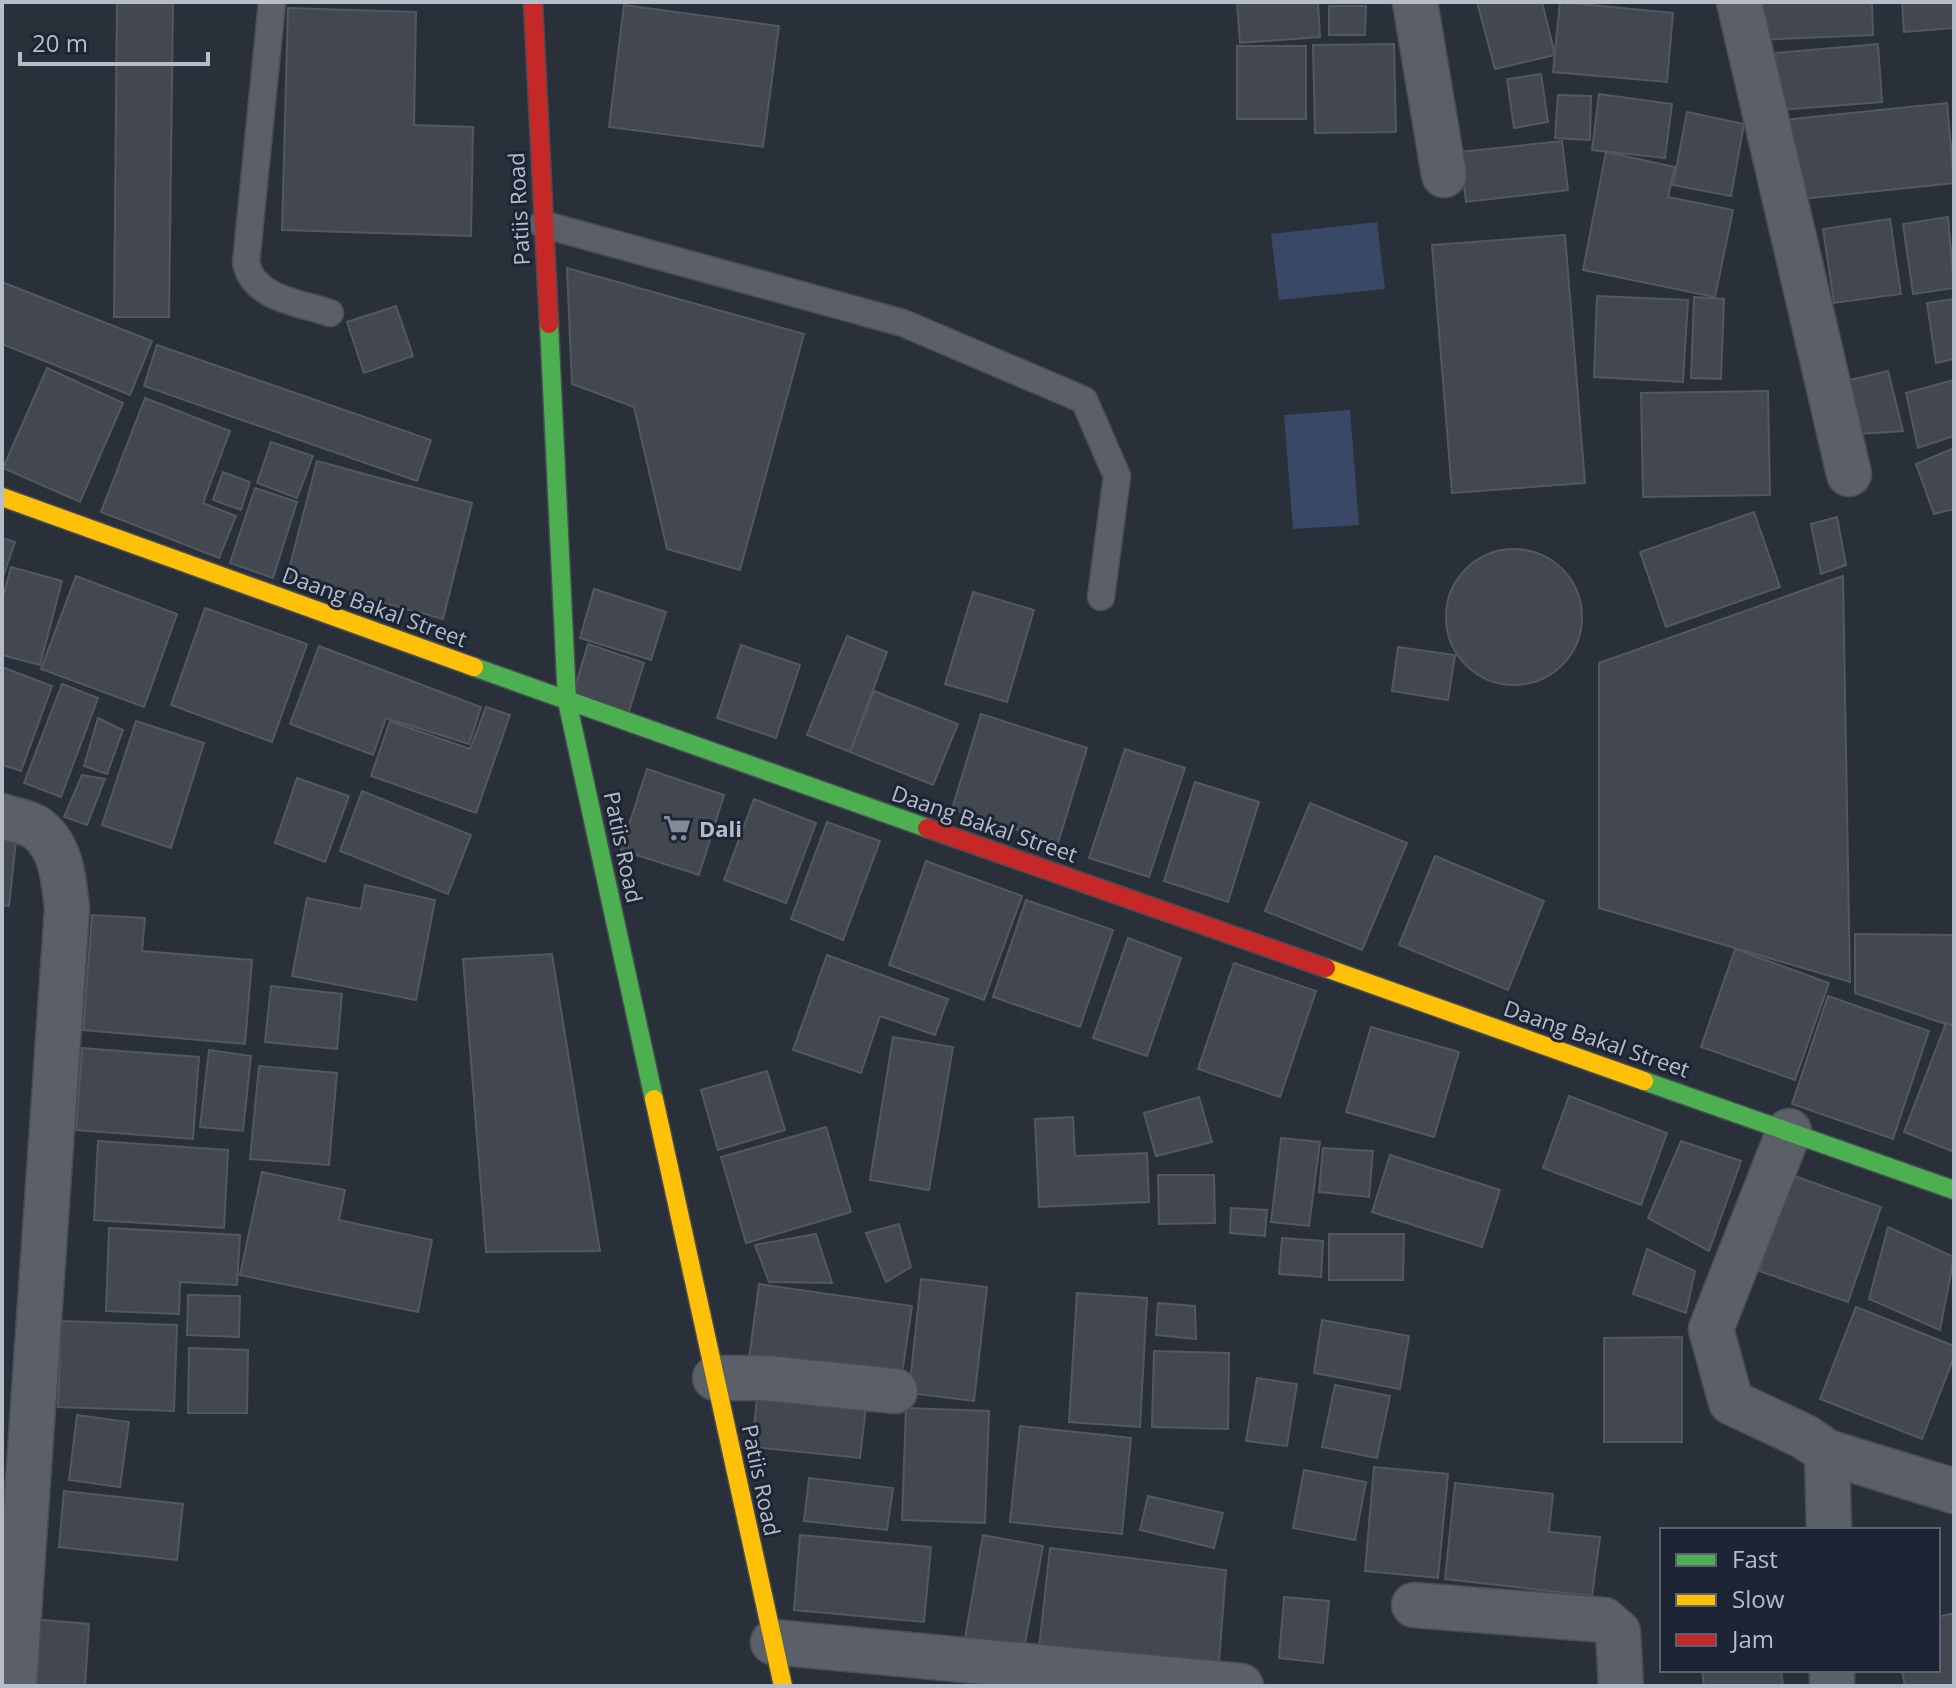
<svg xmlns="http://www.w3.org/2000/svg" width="1956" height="1688" viewBox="0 0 1956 1688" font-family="'Open Sans',sans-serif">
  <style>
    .water { fill: #394865 }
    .building { fill: #434850; stroke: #525861; stroke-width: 2 }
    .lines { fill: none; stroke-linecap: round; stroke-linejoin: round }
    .lane-casing { stroke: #484c54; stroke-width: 29 }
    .street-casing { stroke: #484c54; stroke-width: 47 }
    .fast-casing { stroke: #484c54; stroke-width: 21 }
    .slow-casing { stroke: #484c54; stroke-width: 21 }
    .jam-casing { stroke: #484c54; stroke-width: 21 }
    .lane { stroke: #5b5f67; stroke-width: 26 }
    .street { stroke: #5b5f67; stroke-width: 44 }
    .fast { stroke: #4caf50; stroke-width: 18 }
    .slow { stroke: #ffc107; stroke-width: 18 }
    .jam { stroke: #c62828; stroke-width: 18 }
    .labels { text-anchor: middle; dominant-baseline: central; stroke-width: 6; stroke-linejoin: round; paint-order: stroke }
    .street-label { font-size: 22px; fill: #b5bcca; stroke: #1d2535 }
    .poi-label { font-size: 22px; font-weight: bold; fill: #b5bcca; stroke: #1d2535; text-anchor: start }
  </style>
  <rect width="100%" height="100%" fill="#2a303a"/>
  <g class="water">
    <polygon points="1377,222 1385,289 1279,300 1271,234"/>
    <polygon points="1350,410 1359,525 1293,529 1284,415"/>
  </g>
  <g class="building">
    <polygon points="117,2 173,2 169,317 114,317"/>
    <polygon points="1237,2 1318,2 1320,37 1240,43"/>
    <polygon points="1477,2 1542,2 1555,55 1495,69"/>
    <polygon points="1560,2 1673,13 1667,82 1553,72"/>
    <polygon points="1755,2 1872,2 1873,35 1757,40"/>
    <polygon points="1902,2 1954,2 1954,28 1904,32"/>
    <polygon points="624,5 779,26 763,147 609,127"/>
    <polygon points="1329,6 1366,6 1365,35 1329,35"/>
    <polygon points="288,8 416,12 414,125 473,127 471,236 282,230"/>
    <polygon points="1394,44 1396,132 1315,133 1313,45"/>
    <polygon points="1878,44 1882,102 1780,110 1775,53"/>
    <rect x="1237" y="46" width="69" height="73"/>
    <polygon points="1541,74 1548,122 1514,128 1507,79"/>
    <polygon points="1599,94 1672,104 1665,158 1592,150"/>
    <polygon points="1558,95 1591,96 1590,140 1555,138"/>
    <polygon points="1947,103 1954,183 1793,200 1784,120"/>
    <polygon points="1687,112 1744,124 1731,196 1673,185"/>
    <polygon points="1562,141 1568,190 1466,202 1460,152"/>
    <polygon points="1606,152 1675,167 1668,197 1733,210 1715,297 1583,270"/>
    <polygon points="1948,217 1954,288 1913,294 1903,224"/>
    <polygon points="1890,219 1901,294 1834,303 1823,229"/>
    <polygon points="1565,235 1585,483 1452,493 1432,245"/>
    <polygon points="567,268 804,334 740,570 667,549 634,407 572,384"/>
    <polygon points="2,282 152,341 130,395 2,344"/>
    <polygon points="1597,296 1688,300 1683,382 1594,377"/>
    <polygon points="1694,297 1724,299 1721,379 1691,378"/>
    <polygon points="1954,299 1954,359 1936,363 1927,303"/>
    <polygon points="396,306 413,356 364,373 347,322"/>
    <polygon points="157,345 431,440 417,481 144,386"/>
    <polygon points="47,368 123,403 80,502 3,468"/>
    <polygon points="1888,371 1903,431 1859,434 1850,380"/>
    <polygon points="1953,380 1954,436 1918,448 1906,393"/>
    <polygon points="1768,391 1770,495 1643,497 1641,393"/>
    <polygon points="145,398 230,431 203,503 236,516 219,558 101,512"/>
    <polygon points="271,442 313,456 297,498 257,483"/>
    <polygon points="1954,448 1954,509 1934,514 1916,464"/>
    <polygon points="317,461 472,503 443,619 287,577"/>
    <polygon points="223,472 250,482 241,510 213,500"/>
    <polygon points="255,488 297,502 273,578 230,563"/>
    <polygon points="1754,512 1780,587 1666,627 1640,552"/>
    <polygon points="1837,517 1846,565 1821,574 1811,524"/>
    <polygon points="2,538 15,542 2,580"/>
    <circle cx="1514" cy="617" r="68"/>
    <polygon points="11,567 62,581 40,665 2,655 2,601"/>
    <polygon points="76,576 177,614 144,707 41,669"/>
    <polygon points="1843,576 1850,982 1599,908 1599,663"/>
    <polygon points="594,589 666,612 651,660 580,638"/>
    <polygon points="973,592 1034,610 1007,702 945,684"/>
    <polygon points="205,608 307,644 272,742 171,705"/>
    <polygon points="847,636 887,652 850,752 807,735"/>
    <polygon points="588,644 644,663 628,714 572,697"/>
    <polygon points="741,645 800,665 776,738 717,718"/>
    <polygon points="319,646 481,707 469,744 386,718 373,755 290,724"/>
    <polygon points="1398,647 1455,655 1448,700 1392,691"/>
    <polygon points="2,667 52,686 21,771 2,765"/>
    <polygon points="62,684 98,698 61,797 24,783"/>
    <polygon points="874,691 958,724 933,785 850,752"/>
    <polygon points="486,707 510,715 476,813 371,776 390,721 470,749"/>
    <polygon points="981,714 1087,748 1058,843 952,809"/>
    <polygon points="98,718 123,730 107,774 84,766"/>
    <polygon points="136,721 204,743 171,848 102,825"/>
    <polygon points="1125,749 1185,768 1149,877 1089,858"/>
    <polygon points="647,769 724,795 699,875 621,850"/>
    <polygon points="82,775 105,779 87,825 64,817"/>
    <polygon points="297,778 349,796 325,862 275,843"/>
    <polygon points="1195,782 1259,802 1228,902 1164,881"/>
    <polygon points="362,791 471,835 448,894 340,851"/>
    <polygon points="754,799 816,823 786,903 724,880"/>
    <polygon points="1310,803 1407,843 1362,950 1265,911"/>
    <polygon points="827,822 880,841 843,940 791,919"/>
    <polygon points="2,829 17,831 9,906 2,905"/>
    <polygon points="1435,856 1544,901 1508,990 1399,945"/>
    <polygon points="926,861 1022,896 984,1000 889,965"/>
    <polygon points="365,885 435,900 416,1000 292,976 307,898 361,909"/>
    <polygon points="1026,900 1113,930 1080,1027 993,997"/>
    <polygon points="92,915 145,918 142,951 252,960 245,1044 83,1030"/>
    <polygon points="1855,934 1954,935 1954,1027 1855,993"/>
    <polygon points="1128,938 1181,958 1147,1056 1093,1038"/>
    <polygon points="1735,949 1829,983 1795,1080 1701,1047"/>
    <polygon points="552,954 600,1251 486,1252 463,959"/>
    <polygon points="827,955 948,999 935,1035 880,1016 861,1073 793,1050"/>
    <polygon points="1234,963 1316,991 1280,1097 1198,1069"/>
    <polygon points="271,986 342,994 337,1049 265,1042"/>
    <polygon points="1828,996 1929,1031 1893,1139 1792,1104"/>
    <polygon points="1946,1023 1954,1026 1954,1152 1904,1132"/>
    <polygon points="1371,1027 1459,1052 1434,1137 1346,1112"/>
    <polygon points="893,1037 953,1047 929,1190 870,1180"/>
    <polygon points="82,1048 199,1057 193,1139 76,1130"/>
    <polygon points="209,1050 251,1056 243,1131 200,1127"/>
    <polygon points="259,1066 337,1073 329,1165 250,1159"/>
    <polygon points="767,1071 785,1130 718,1150 701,1090"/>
    <polygon points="1569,1096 1667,1133 1641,1205 1543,1168"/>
    <polygon points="1199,1097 1212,1142 1156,1156 1144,1113"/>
    <polygon points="1073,1117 1075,1156 1147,1153 1149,1202 1039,1207 1035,1119"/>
    <polygon points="826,1127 851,1212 746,1243 721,1157"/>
    <polygon points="1281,1138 1320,1142 1309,1226 1271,1222"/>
    <polygon points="98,1141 228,1150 224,1228 94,1220"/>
    <polygon points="1681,1141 1741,1161 1709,1251 1648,1218"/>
    <polygon points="1323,1148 1373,1151 1369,1197 1319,1192"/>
    <polygon points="1390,1155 1500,1190 1482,1247 1372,1212"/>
    <polygon points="262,1172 345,1190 339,1220 432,1240 418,1312 240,1275"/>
    <polygon points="1158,1175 1214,1175 1215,1223 1159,1224"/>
    <polygon points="1792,1175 1881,1207 1848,1302 1759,1271"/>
    <polygon points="1231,1208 1267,1210 1265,1236 1230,1233"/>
    <polygon points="899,1224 911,1267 886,1282 866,1233"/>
    <polygon points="1888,1227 1954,1257 1940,1330 1869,1299"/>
    <polygon points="109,1228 240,1235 237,1285 180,1282 179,1314 106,1311"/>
    <polygon points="816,1234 832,1283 769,1282 755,1245"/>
    <polygon points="1329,1234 1404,1234 1403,1280 1329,1280"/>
    <polygon points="1282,1238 1323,1241 1321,1277 1279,1274"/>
    <polygon points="1647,1249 1695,1271 1686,1313 1633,1294"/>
    <polygon points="921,1279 987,1287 974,1401 909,1393"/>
    <polygon points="759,1284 912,1306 901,1381 749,1359"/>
    <polygon points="1077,1293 1147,1298 1140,1427 1069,1422"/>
    <polygon points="188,1295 240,1296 239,1337 187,1335"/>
    <polygon points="1158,1303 1195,1306 1196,1339 1156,1335"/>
    <polygon points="1856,1307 1954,1346 1954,1357 1922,1439 1820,1399"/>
    <polygon points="1322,1320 1409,1336 1400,1389 1314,1373"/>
    <polygon points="61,1321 177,1325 174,1411 58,1407"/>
    <polygon points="1682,1337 1682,1442 1604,1442 1604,1338"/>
    <polygon points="189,1348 248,1350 247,1413 188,1413"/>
    <polygon points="1154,1351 1229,1353 1228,1429 1152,1427"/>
    <polygon points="1257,1378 1297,1384 1287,1446 1246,1441"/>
    <polygon points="1335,1385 1390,1396 1377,1458 1322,1447"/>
    <polygon points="758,1387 867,1399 860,1458 752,1447"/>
    <polygon points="906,1408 989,1411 985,1523 902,1520"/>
    <polygon points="77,1415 129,1422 120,1487 69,1480"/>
    <polygon points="1020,1426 1131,1438 1122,1534 1010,1522"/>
    <polygon points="1374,1467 1448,1474 1438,1578 1365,1571"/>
    <polygon points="1304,1470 1366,1482 1355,1540 1293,1528"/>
    <polygon points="809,1478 893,1488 887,1530 804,1521"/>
    <polygon points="1455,1483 1553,1494 1549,1532 1600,1537 1592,1596 1445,1579"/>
    <polygon points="64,1491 183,1504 177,1560 59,1547"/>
    <polygon points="1148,1496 1223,1513 1214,1548 1140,1530"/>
    <polygon points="800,1535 931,1547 924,1622 794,1610"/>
    <polygon points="983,1535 1043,1546 1024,1649 965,1638"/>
    <polygon points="1050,1548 1226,1570 1218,1675 1038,1657"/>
    <polygon points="1284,1597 1329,1601 1323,1663 1279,1658"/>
    <polygon points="1954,1613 1954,1686 1905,1686 1902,1670 1938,1670 1938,1617"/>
    <polygon points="32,1619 89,1624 85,1686 27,1686"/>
    <polygon points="1702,1670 1781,1670 1783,1686 1704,1686"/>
  </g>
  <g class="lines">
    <g class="lane-casing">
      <g id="lane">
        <path d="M272,2L246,263C254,299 298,302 330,313"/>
        <polyline points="542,224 903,323 1084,400 1117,476 1101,597"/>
      </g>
    </g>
    <g class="street-casing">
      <g id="street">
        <polyline points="1415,2 1444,175"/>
        <polyline points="1739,2 1849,474"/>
        <path d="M2,816C12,820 29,822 38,829C62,848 64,881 67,909L14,1686"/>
        <polyline points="1789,1131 1711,1329 1731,1402 1805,1437 1827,1452 1954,1491"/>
        <polyline points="715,1378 765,1378 895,1391"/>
        <polyline points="1827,1452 1829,1530"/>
        <polyline points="1414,1605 1604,1620 1618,1632 1621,1686"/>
        <polyline points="773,1642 1241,1686"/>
        <polyline points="1832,1670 1832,1686"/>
      </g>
    </g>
    <g class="fast-casing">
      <g id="fast">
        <polyline points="549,324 567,701 654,1099"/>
        <polyline points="474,667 927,828"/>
        <polyline points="1644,1081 1954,1190"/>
      </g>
    </g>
    <g class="slow-casing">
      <g id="slow">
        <polyline points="2,497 474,667"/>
        <polyline points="1326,968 1644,1081"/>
        <polyline points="654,1099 783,1686"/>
      </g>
    </g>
    <g class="jam-casing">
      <g id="jam">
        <polyline points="533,2 549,324"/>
        <polyline points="927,828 1326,968"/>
      </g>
    </g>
    <use href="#lane" class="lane"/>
    <use href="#street" class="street"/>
    <use href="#fast" class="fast"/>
    <use href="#slow" class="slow"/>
    <use href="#jam" class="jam"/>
  </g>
  <defs>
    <g id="supermarket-bare" transform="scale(2.16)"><path d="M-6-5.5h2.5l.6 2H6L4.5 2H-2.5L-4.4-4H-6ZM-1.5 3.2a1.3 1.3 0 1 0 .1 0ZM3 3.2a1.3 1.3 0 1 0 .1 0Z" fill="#848b98" stroke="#1d2535" stroke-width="2.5" paint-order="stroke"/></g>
  </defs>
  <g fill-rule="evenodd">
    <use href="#supermarket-bare" x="677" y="828"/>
  </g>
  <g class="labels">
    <g class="street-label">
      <text transform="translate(518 209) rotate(-93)">Patiis Road</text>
      <text transform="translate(375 606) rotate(20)">Daang Bakal Street</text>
      <text transform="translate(985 823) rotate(19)">Daang Bakal Street</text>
      <text transform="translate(624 847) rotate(78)">Patiis Road</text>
      <text transform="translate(1597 1038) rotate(19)">Daang Bakal Street</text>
      <text transform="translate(762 1480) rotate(78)">Patiis Road</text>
    </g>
    <g class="poi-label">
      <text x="699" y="828">Dali</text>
    </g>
  </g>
  <rect width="1956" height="1688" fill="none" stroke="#b5bcca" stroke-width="8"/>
  <rect x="1660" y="1528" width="280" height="144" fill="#1d2535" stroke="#5a6171" stroke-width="2"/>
  <rect x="1676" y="1554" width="40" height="12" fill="#4caf50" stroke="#5a6171" stroke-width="2"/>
  <text x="1732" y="1568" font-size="24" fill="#b5bcca">Fast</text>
  <rect x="1676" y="1594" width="40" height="12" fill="#ffc107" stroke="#5a6171" stroke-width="2"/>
  <text x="1732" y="1608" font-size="24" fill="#b5bcca">Slow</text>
  <rect x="1676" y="1634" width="40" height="12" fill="#c62828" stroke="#5a6171" stroke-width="2"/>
  <text x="1732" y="1648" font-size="24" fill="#b5bcca">Jam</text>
  <path d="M20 52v12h188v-12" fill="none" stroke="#b5bcca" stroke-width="4"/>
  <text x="32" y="52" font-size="24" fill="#b5bcca" stroke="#1d2535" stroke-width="6" paint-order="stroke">20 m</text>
</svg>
